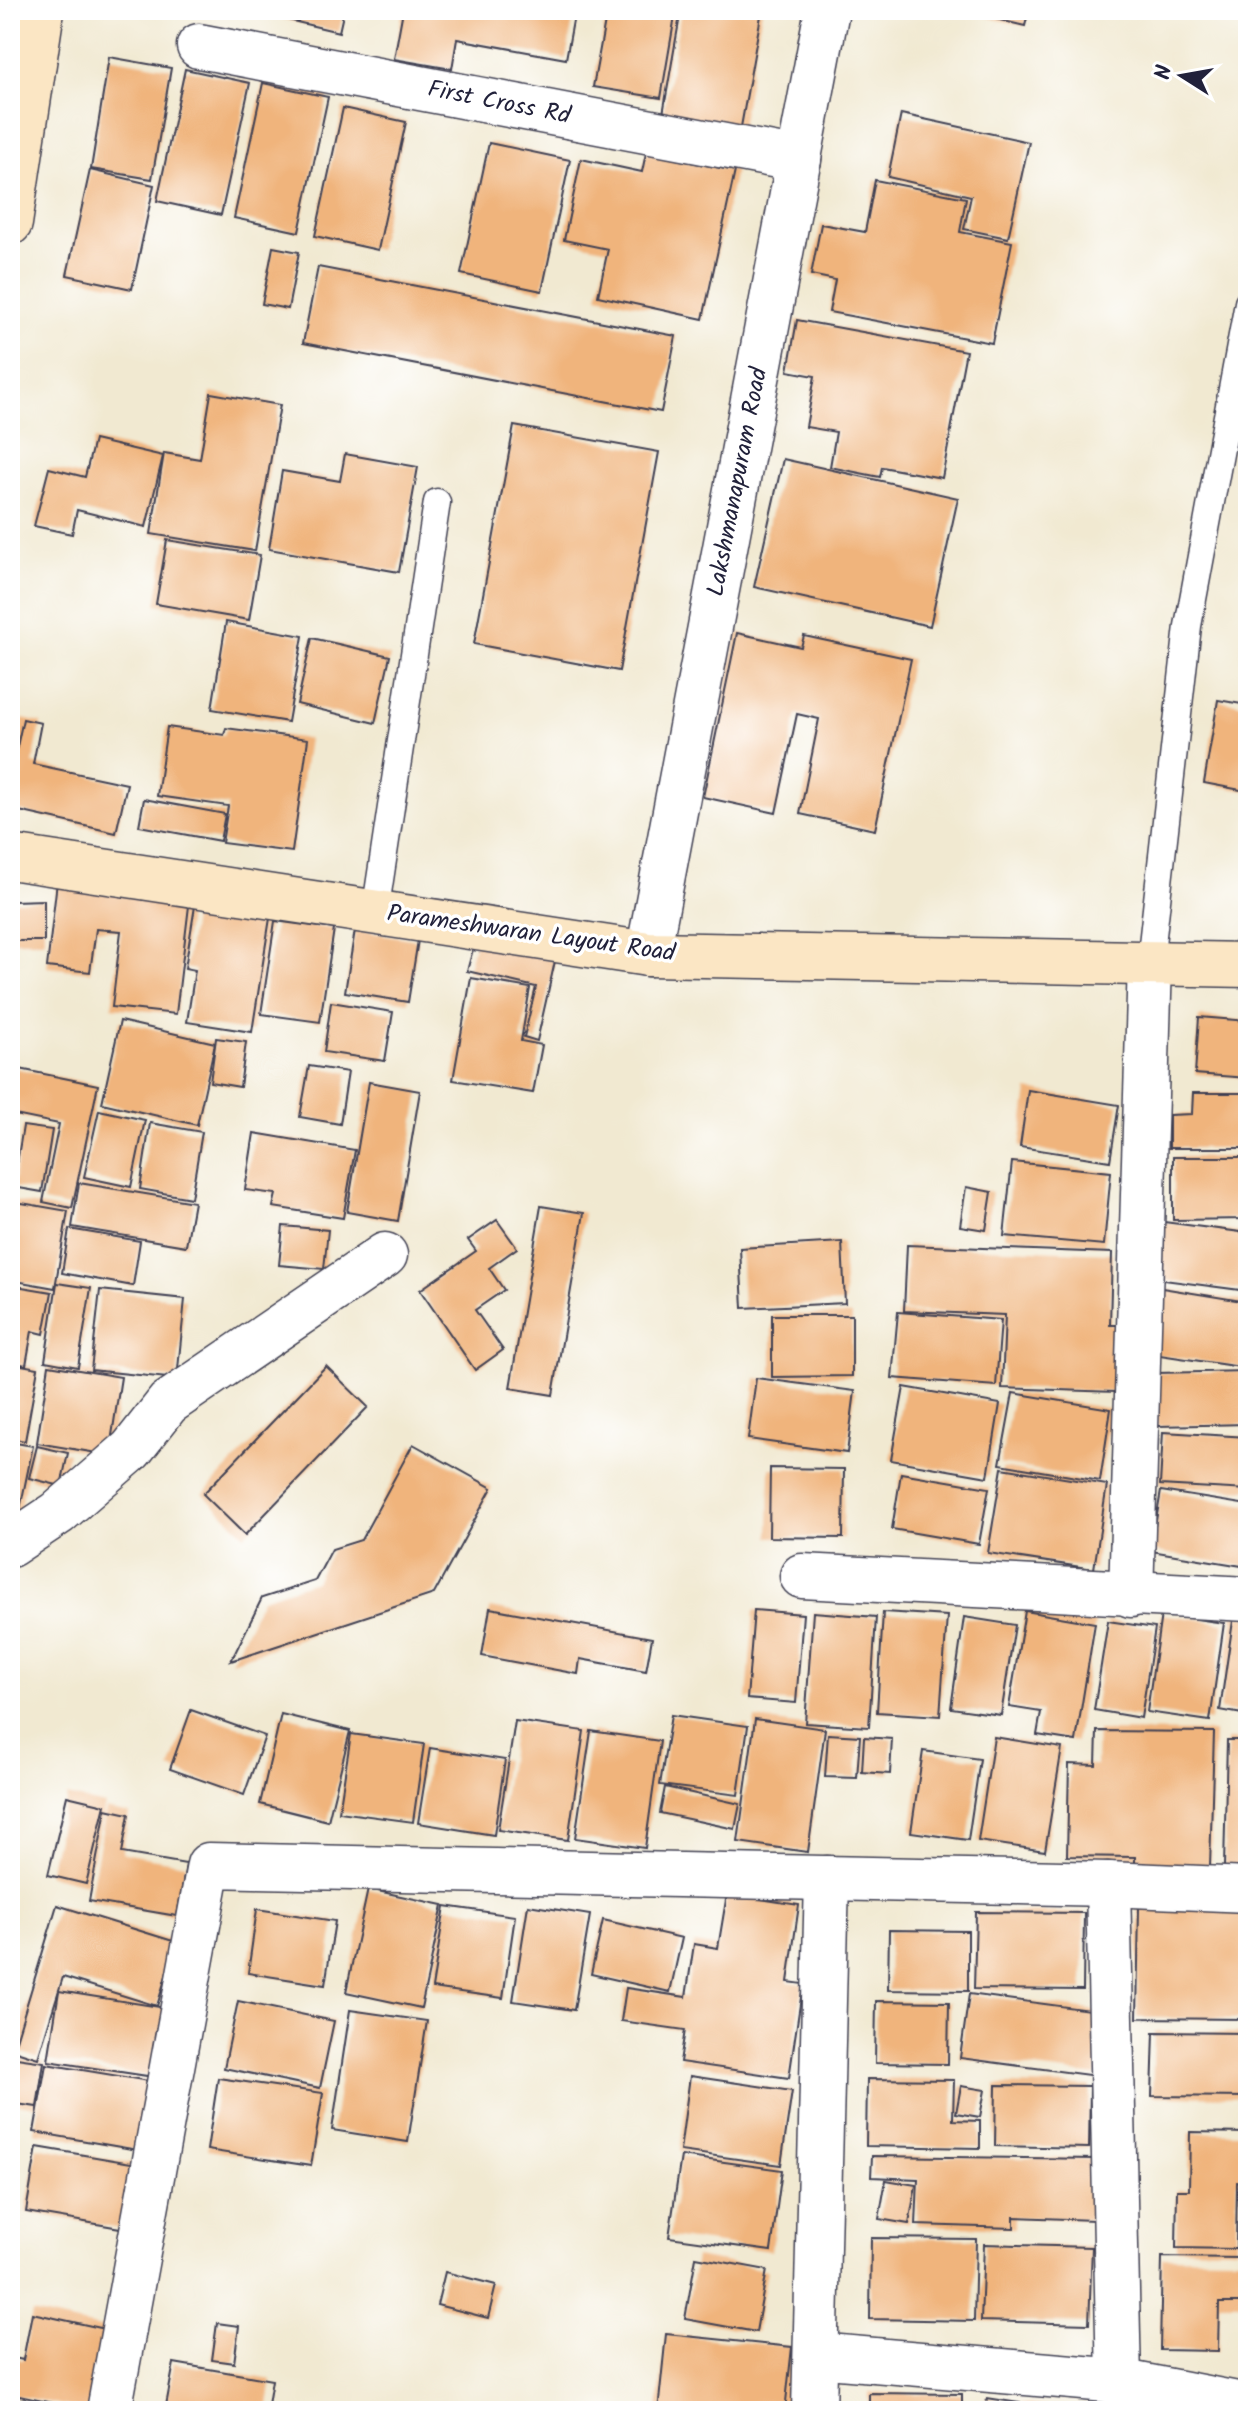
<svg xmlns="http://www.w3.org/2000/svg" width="1258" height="2421" viewBox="0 0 1258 2421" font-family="Kalam,sans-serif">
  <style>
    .building { fill: #f0b47b }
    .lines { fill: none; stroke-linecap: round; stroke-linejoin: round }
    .lane-casing { stroke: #414052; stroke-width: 29 }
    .street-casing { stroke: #414052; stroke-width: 47 }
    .secondary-casing { stroke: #414052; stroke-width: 47 }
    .lane { stroke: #fff; stroke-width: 26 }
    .street { stroke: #fff; stroke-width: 44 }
    .secondary { stroke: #fbe6c4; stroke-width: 44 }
    .labels { text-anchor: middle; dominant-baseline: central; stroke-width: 7; stroke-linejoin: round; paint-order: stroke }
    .street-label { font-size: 24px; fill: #22223b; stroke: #fff }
  </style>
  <rect width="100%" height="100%" fill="#fff"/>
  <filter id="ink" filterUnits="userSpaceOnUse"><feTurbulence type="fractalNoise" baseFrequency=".0125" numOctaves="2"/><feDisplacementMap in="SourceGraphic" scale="16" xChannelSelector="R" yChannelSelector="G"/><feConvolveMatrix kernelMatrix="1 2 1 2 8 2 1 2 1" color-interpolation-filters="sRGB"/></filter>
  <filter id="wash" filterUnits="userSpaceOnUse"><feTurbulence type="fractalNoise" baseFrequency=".006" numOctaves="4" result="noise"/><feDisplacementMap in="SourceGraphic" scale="32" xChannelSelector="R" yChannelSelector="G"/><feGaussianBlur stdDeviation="1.8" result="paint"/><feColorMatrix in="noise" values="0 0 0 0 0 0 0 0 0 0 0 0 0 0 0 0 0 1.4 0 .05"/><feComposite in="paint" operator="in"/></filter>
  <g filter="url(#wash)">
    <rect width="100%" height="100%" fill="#f1e9d1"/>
    <g id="blocks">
      <g class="building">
        <polygon points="268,10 344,10 339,32 267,15"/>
        <polygon points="403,10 575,10 566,59 457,39 452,69 394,59"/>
        <polygon points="607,10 676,10 661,98 593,87"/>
        <polygon points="681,10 762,10 741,127 663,114"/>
        <polygon points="958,10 1029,10 1025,26"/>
        <polygon points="109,57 171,68 152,179 91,169"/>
        <polygon points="185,69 250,83 221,215 157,201"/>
        <polygon points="263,83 328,97 299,232 234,218"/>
        <polygon points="343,108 406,122 378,250 315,236"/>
        <polygon points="901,114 1029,142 1008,238 964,229 971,196 888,177"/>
        <polygon points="489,143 570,160 542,291 461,274"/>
        <polygon points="646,153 735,171 703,319 598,296 608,249 564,240 581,159 642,172"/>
        <polygon points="90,170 154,185 132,289 67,275"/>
        <polygon points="875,180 966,198 960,232 1012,242 992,343 829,312 835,280 811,275 821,224 865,232"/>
        <polygon points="273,247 299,252 288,309 262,304"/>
        <polygon points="318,267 676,336 661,412 303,343"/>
        <polygon points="797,320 966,351 942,478 882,467 880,477 830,467 836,432 806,427 815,376 788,371"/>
        <polygon points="211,393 280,405 255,551 151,534 164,453 200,459"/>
        <polygon points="514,426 659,452 619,671 474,644"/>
        <polygon points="94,440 163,456 146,527 77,510 72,534 34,526 49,468 85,477"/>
        <polygon points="345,454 418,467 399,572 269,549 282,471 340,481"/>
        <polygon points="783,459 958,498 930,626 754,587"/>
        <polygon points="167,540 260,555 249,620 156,604"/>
        <polygon points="226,622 303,636 288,722 212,709"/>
        <polygon points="737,633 801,647 804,636 911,659 875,830 800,814 819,719 797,714 776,813 703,797"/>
        <polygon points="312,638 390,656 375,723 297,704"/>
        <polygon points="1218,700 1248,705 1246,791 1204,783"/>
        <polygon points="23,719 41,723 33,764 127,784 116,833 10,809 10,779"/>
        <polygon points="167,727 224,735 226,728 308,739 292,852 222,843 228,806 157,796"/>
        <polygon points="144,799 225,814 220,841 139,826"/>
        <polygon points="58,873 191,889 176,1014 112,1007 121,931 96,929 90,972 47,967"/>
        <polygon points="44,900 44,941 13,941 13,901"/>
        <polygon points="195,906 270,918 252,1032 187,1022 195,970 185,968"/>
        <polygon points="275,921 334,929 320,1022 261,1014"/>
        <polygon points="355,930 418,940 408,1002 345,992"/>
        <polygon points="475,942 555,961 537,1041 524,1037 536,987 467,971"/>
        <polygon points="471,978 530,988 521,1041 542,1045 533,1093 453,1080"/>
        <polygon points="331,1002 393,1012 385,1061 324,1052"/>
        <polygon points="1199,1017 1248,1021 1248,1078 1195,1074"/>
        <polygon points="120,1021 215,1043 197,1125 102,1103"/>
        <polygon points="216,1038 246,1042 240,1087 210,1082"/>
        <polygon points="309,1066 348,1072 340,1124 300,1117"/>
        <polygon points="10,1067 98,1085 72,1208 43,1202 59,1124 10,1114"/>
        <polygon points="369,1082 420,1091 398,1221 347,1212"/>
        <polygon points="1028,1090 1119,1105 1110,1161 1020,1147"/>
        <polygon points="1193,1093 1248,1093 1248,1148 1169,1148 1169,1115 1192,1114"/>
        <polygon points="99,1110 145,1120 131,1187 84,1177"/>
        <polygon points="150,1123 202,1132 191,1198 140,1189"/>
        <polygon points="23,1126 52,1130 42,1192 13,1187"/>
        <polygon points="254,1133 355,1150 343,1218 273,1207 276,1194 245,1190"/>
        <polygon points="1173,1157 1248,1157 1248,1219 1173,1220"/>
        <polygon points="1012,1162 1111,1172 1104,1245 1004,1236"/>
        <polygon points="79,1183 194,1202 186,1246 72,1227"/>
        <polygon points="966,1187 992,1192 986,1230 960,1226"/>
        <polygon points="10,1201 68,1211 55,1288 10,1280"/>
        <polygon points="541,1206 584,1213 553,1395 510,1388"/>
        <polygon points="497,1220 517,1248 489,1268 504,1290 475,1310 503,1350 475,1370 420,1290 476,1251 468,1240"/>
        <polygon points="1164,1222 1248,1233 1248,1291 1156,1279"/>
        <polygon points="283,1226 328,1230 324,1269 279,1265"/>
        <polygon points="69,1229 140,1241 133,1286 62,1273"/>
        <polygon points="842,1242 845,1303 743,1308 740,1248"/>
        <polygon points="907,1245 1112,1253 1110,1325 1118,1325 1116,1392 1002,1388 1005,1315 904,1311"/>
        <polygon points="57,1283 91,1288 78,1367 45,1361"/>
        <polygon points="10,1285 52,1292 44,1334 32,1331 26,1365 10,1362"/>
        <polygon points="1156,1287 1248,1302 1241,1367 1146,1353"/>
        <polygon points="100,1290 185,1299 177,1379 91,1370"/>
        <polygon points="898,1312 1001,1320 996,1386 892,1378"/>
        <polygon points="772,1315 852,1315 852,1376 772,1377"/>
        <polygon points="10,1363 38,1368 25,1441 10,1438"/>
        <polygon points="49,1365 121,1377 109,1455 37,1443"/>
        <polygon points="326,1366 368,1407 245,1535 203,1494"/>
        <polygon points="1248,1371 1248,1424 1157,1426 1156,1373"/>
        <polygon points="756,1378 855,1391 847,1453 748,1439"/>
        <polygon points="904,1387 1000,1404 988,1477 891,1460"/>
        <polygon points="1013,1393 1111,1409 1100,1481 1000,1464"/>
        <polygon points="1163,1432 1248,1437 1248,1490 1160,1485"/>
        <polygon points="10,1442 33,1446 19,1514 10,1512"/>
        <polygon points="413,1444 492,1488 434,1594 231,1661 262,1598 315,1581 332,1549 361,1540"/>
        <polygon points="37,1446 68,1453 61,1486 29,1478"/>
        <polygon points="770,1468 844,1469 843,1538 769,1537"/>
        <polygon points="1002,1468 1107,1485 1094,1569 988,1553"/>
        <polygon points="901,1473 989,1488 979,1544 892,1529"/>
        <polygon points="1161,1491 1248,1505 1248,1567 1151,1551"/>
        <polygon points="490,1608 652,1638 646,1671 580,1659 578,1674 482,1656"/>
        <polygon points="754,1610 803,1614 796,1703 747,1699"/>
        <polygon points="1025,1611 1095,1623 1076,1741 1037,1735 1041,1712 1009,1707"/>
        <polygon points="813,1612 876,1617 869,1727 805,1723"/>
        <polygon points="883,1612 947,1616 940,1716 877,1712"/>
        <polygon points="1161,1614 1224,1623 1210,1721 1147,1712"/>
        <polygon points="1234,1614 1248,1616 1248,1715 1220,1710"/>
        <polygon points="964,1617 1015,1625 1001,1715 951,1708"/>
        <polygon points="1108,1621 1155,1628 1141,1718 1094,1710"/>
        <polygon points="191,1710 265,1736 244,1795 170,1769"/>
        <polygon points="281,1714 350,1731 328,1821 260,1804"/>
        <polygon points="671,1715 748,1726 738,1795 660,1785"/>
        <polygon points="755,1719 825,1729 808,1852 738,1842"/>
        <polygon points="515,1721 584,1731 568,1840 498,1830"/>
        <polygon points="591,1731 660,1741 645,1848 575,1838"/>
        <polygon points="1097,1731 1214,1732 1210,1867 1135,1865 1135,1857 1067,1856 1069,1764 1096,1765"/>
        <polygon points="351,1734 424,1744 413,1822 339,1812"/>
        <polygon points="828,1734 860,1736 857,1778 825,1777"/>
        <polygon points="864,1737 892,1739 890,1774 862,1772"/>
        <polygon points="994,1737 1062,1748 1045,1851 978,1841"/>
        <polygon points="1227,1740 1248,1740 1248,1868 1224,1867"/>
        <polygon points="430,1748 505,1760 494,1835 418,1823"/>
        <polygon points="923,1751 980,1759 968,1840 911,1832"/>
        <polygon points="665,1787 740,1804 735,1829 660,1813"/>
        <polygon points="67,1796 105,1805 86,1884 48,1875"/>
        <polygon points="106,1809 129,1814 122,1853 186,1864 177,1916 89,1901"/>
        <polygon points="368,1889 443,1905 421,2008 346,1992"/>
        <polygon points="727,1894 799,1905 788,1982 803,1984 789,2078 680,2062 685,2030 621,2021 626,1988 686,1997 694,1944 718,1948"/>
        <polygon points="57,1905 176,1942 157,2006 63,1977 38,2058 13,2050"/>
        <polygon points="528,1905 590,1915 574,2010 513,2001"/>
        <polygon points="445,1906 515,1916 503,1998 432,1988"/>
        <polygon points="1139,1907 1247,1909 1245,2019 1137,2018"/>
        <polygon points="257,1909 335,1921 325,1985 248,1973"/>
        <polygon points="976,1912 1084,1913 1083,1990 974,1989"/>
        <polygon points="603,1920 682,1938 670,1992 591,1974"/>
        <polygon points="889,1930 968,1931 968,1991 888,1990"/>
        <polygon points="59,1991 166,2008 154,2077 48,2061"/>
        <polygon points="969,1994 1105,2012 1096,2076 960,2058"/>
        <polygon points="238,2001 334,2021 320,2088 224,2068"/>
        <polygon points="876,2001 949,2002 948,2064 875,2063"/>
        <polygon points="350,2010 427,2021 408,2142 332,2130"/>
        <polygon points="1154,2032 1248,2033 1248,2097 1152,2096"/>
        <polygon points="10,2057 44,2062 37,2107 10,2103"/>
        <polygon points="46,2064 167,2084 155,2153 34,2132"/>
        <polygon points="690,2076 792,2091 781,2165 680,2151"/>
        <polygon points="218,2078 323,2093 311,2166 207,2150"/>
        <polygon points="867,2079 954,2080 953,2120 980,2121 980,2148 866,2146"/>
        <polygon points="996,2085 1090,2086 1089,2148 995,2146"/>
        <polygon points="961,2086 985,2090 980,2117 956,2113"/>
        <polygon points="1190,2132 1248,2133 1248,2183 1237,2182 1236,2249 1176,2248 1177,2190 1189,2190"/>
        <polygon points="37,2147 149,2166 138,2231 26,2212"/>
        <polygon points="681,2156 782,2170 771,2251 669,2237"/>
        <polygon points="872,2156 1096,2159 1094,2220 1014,2217 1014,2228 916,2225 918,2179 871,2177"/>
        <polygon points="886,2180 916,2185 909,2224 879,2219"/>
        <polygon points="871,2238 976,2239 974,2321 870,2319"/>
        <polygon points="984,2244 1092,2247 1089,2324 981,2321"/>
        <polygon points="696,2257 767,2270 756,2332 685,2319"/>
        <polygon points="1162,2257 1242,2258 1241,2303 1219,2303 1218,2351 1160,2350"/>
        <polygon points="445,2272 496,2285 488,2318 437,2305"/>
        <polygon points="32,2313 110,2330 89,2411 10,2394 10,2357 23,2360"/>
        <polygon points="217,2323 239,2326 234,2363 212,2360"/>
        <polygon points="666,2334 792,2347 785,2411 658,2411"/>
        <polygon points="174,2363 272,2380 267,2411 165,2411"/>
        <polygon points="869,2393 962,2394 962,2411 869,2411"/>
        <polygon points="987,2398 1051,2408 1051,2411 985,2411"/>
      </g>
    </g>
  </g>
  <g filter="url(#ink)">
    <use href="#blocks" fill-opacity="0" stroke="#414052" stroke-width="2"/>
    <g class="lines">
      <g class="lane-casing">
        <g id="lane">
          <polyline points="375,913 437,502"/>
          <polyline points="1150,962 1188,626 1248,303"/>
        </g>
      </g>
      <g class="street-casing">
        <g id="street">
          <polyline points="199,46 799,160"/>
          <polyline points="648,954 827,10"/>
          <polyline points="10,1545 58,1513 131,1450 168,1403 385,1255"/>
          <polyline points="802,1576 1248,1599"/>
          <polyline points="1131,1595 1150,962"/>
          <polyline points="1108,1884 1119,2381"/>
          <polyline points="816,2355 1119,2381 1248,2406"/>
          <polyline points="109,2411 209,1865 1108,1884 1248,1890"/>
          <polyline points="814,2411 827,1878"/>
        </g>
      </g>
      <g class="secondary-casing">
        <g id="secondary">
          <polyline points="10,223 42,10"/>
          <polyline points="10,857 648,954 1248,965"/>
        </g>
      </g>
      <use href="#lane" class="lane"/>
      <use href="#street" class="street"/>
      <use href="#secondary" class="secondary"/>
    </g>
  </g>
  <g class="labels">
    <g class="street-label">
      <text transform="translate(499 103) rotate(11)">First Cross Rd</text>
      <text transform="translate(738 482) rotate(-79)">Lakshmanapuram Road</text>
      <text transform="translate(531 934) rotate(8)">Parameshwaran Layout Road</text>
    </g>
  </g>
  <rect width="1258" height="2421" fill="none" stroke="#fff" stroke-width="40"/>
  <g transform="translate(1182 76) rotate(281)" stroke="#ffffff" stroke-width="6" paint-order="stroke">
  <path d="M0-6L14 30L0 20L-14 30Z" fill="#22223b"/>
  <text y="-12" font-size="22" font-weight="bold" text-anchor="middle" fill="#22223b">N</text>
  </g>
</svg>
